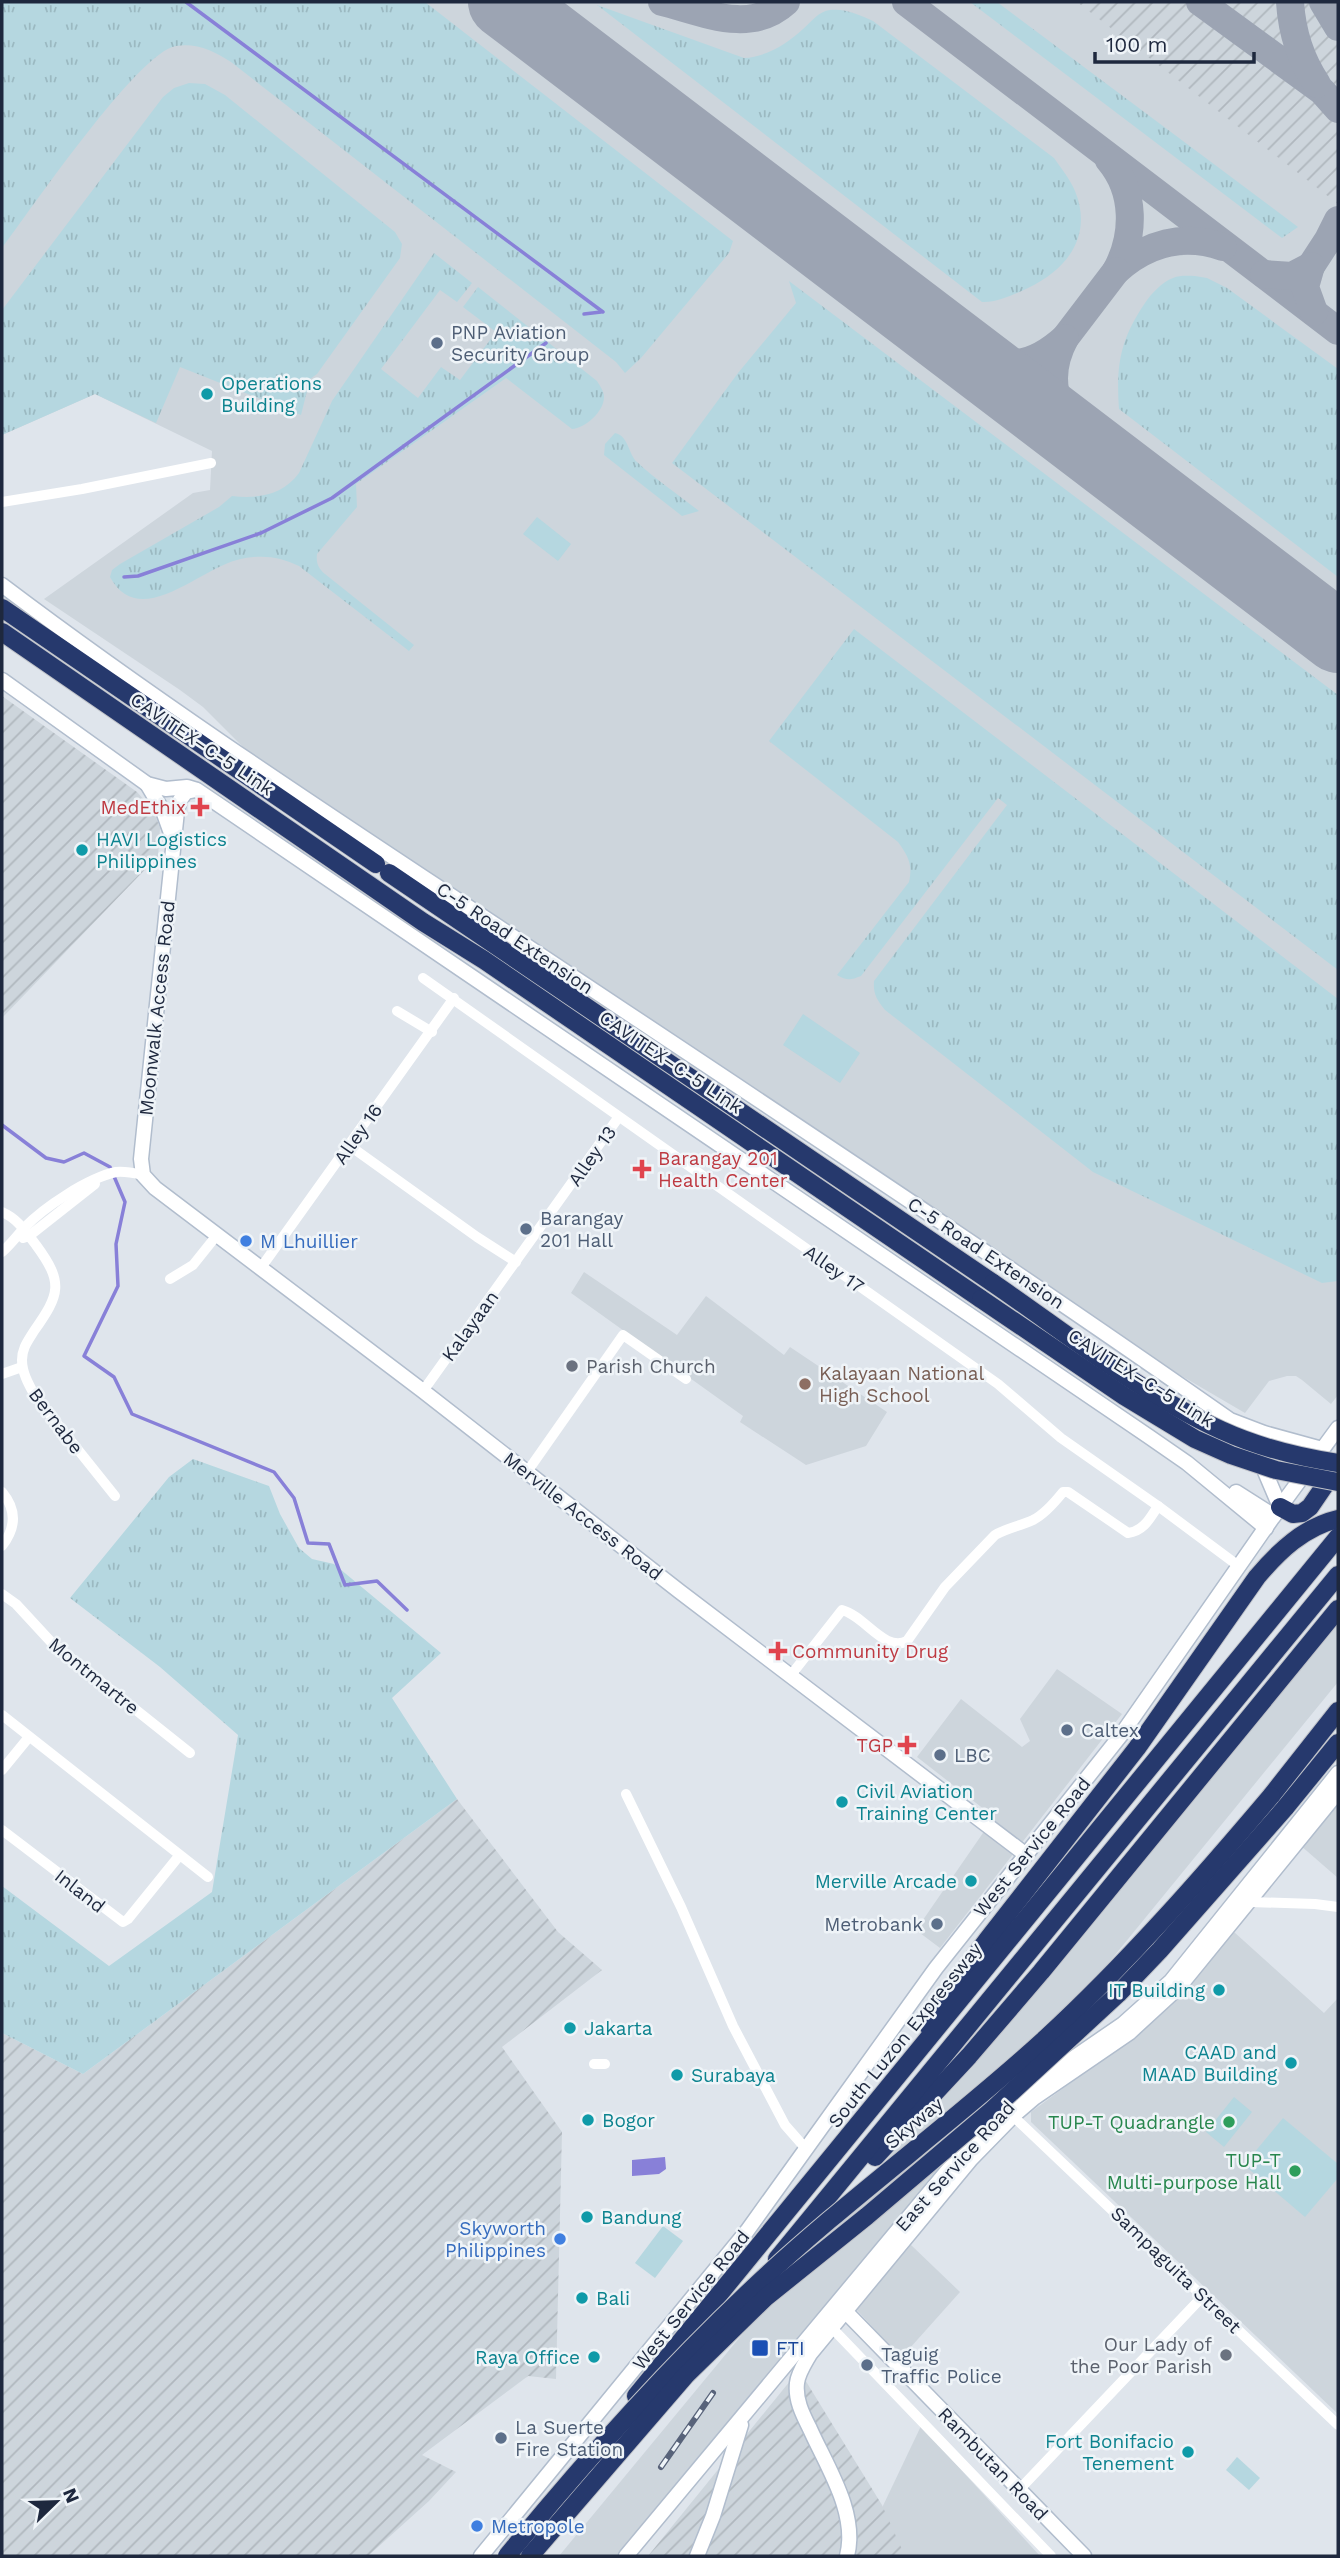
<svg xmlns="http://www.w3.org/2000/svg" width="1340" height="2558" viewBox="0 0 1340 2558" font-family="'Work Sans',sans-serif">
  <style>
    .built { fill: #cdd5dc }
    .industrial { fill: url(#industrial-furrows) }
    .grass { fill: url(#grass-tufts) }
    .pitch { fill: #b5d7e0 }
    .water { fill: #8880d8 }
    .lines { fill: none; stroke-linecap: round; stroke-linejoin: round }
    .stream { stroke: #8880d8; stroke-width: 3.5 }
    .taxiway { stroke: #9ca4b3; stroke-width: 28 }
    .runway { stroke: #9ca4b3; stroke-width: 72 }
    .secondary-casing { stroke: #b1bdcd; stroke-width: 17 }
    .highway-casing { stroke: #c0c3c9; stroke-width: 20 }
    .street { stroke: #fff; stroke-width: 10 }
    .secondary { stroke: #fff; stroke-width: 14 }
    .highway { stroke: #26396d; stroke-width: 18 }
    .rail-casing { stroke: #58637a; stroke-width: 6 }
    .rail { stroke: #eff4f8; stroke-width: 3.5; stroke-dasharray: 10; stroke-linecap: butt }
    .highway-bridge-casing { stroke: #c0c3c9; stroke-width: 20; stroke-linecap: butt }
    .highway-bridge { stroke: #26396d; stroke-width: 18 }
    .service-dot { fill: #5c6f8a; stroke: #eff4f8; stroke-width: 2.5 }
    .culture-dot { fill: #0f9aa8; stroke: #eff4f8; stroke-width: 2.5 }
    .health-dot { fill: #e0444e; stroke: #eff4f8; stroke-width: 2.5 }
    .shop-dot { fill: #3f7fe0; stroke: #eff4f8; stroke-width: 2.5 }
    .worship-dot { fill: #6b7280; stroke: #eff4f8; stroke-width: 2.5 }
    .education-dot { fill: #8d6e63; stroke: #eff4f8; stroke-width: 2.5 }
    .leisure-dot { fill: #2e9e5b; stroke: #eff4f8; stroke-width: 2.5 }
    .transit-dot { fill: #1a4fb4; stroke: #eff4f8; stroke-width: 2.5 }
    .labels { text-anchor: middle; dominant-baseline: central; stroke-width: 5; stroke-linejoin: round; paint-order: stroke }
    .service-label { font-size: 19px; fill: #4e5e75; stroke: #eff4f8; text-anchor: start }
    .culture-label { font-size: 19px; fill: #0d838f; stroke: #eff4f8; text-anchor: start }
    .street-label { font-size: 19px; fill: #1e283e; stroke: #eff4f8 }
    .health-label { font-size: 19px; fill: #be3a42; stroke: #eff4f8; text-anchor: end }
    .shop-label { font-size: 19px; fill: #366cbe; stroke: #eff4f8; text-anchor: start }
    .worship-label { font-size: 19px; fill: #5b616d; stroke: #eff4f8; text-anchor: start }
    .education-label { font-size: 19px; fill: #785e54; stroke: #eff4f8; text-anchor: start }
    .leisure-label { font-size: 19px; fill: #27864d; stroke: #eff4f8; text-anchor: end }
    .transit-label { font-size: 19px; fill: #164399; stroke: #eff4f8; text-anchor: start }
  </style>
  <defs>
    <pattern id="industrial-furrows" width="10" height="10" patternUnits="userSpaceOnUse" patternTransform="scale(1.75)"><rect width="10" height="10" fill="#cdd5dc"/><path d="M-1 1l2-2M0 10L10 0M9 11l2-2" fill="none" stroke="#b0b7be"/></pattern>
    <pattern id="grass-tufts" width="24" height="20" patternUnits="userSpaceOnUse" patternTransform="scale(1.75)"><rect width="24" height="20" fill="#b5d7e0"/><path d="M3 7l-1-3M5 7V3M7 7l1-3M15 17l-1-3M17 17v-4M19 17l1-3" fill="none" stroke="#9bb9c1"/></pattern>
  </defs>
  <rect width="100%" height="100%" fill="#dfe5ec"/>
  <g class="built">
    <polygon points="2,2 1338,2 1338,1395 1331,1404 1302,1380 1296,1376 1287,1376 1269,1381 1245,1413 1156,1361 256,760 203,707 180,690 44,599 193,493 210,490 212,451 95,394 2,435"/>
    <polygon points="584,1272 677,1335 706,1296 784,1355 790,1347 887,1412 866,1446 806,1465 740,1422 743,1416 571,1293"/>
    <polygon points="1338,1614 1338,1682 856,2272 618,2556 559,2556"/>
    <polygon points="1057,1669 1122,1714 940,1948 916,1930 994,1817 917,1757 961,1699 1022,1747 1030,1741 1020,1719"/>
    <polygon points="1338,1800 1338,1878 1300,1845"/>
    <polygon points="1234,1932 1324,2013 1338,1998 1338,2414 1031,2122 1031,2112 1153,2022 1178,1998"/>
    <polygon points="911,2245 960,2292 901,2358 856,2309"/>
    <polygon points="921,2426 1040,2556 863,2556 870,2533"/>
  </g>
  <g class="industrial">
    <polygon points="1077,2 1338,2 1338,204"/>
    <polygon points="2,696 137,792 153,810 160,828 158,856 2,1018"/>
    <polygon points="457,1799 558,1932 602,1970 502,2047 562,2132 556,2379 528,2376 422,2455 456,2472 429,2501 368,2556 2,2556 2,2033 83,2074"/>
    <polygon points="799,2370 882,2505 905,2556 648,2556"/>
  </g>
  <g class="grass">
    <path d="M2,2H425L733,241L729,253L641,358L625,373L616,362L231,62C213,51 198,43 176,46C139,51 29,212 2,248Z"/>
    <polygon points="970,2 997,2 1298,227 1282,238"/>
    <path d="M597,5L744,58C766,57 787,44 803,29C811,22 819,11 830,10C845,8 860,15 873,21L1054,158C1061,168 1070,179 1075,191C1093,235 1068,269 1028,288C1015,294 997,303 982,302Z"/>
    <polygon points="189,83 205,84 225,95 395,232 402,244 400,258 317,374 310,379 301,415 180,367 156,423 95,394 2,435 2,310 163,97 174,88"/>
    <path d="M434,253L472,283L457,302L440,290L381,369L418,398L441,367L460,380L496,332L463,307L478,287L597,381C600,386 604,391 604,397C604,412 585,428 572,429L506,378L356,484L357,507L317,554C316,563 318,568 325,574L414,645L409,651L299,566C279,556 259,554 237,560C198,570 139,631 110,577L112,570L120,564L219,507L232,496C258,499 283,495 299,473L332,401Z"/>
    <path d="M1195,276L1207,278L1227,288L1338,369V577L1119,409C1116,365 1120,340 1145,303C1151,294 1162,282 1173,278C1180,275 1188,276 1195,276Z"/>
    <polygon points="789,281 1338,695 1338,970 672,463 738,373 796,303"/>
    <path d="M615,433C629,436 628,454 637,462C656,480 679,495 699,511L682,516L604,455L605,444Z"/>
    <path d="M854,629L1338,999V1281L1322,1283L1093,1172L885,1010C877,1000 873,994 874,981L1007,805L998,798L861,976C851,980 847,981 837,975L909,882C913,864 908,856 898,842L769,741Z"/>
    <polygon points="193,1459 269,1486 280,1514 299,1548 312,1559 334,1564 441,1653 392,1698 457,1799 83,2074 2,2033 2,1886 109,1966 212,1892 238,1735 160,1667 70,1598 169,1477"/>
  </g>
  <g class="pitch">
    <polygon points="537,517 571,544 558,561 523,534"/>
    <polygon points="803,1014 860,1053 840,1083 783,1045"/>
    <polygon points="1234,2097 1252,2112 1224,2147 1206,2132"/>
    <polygon points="1283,2118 1338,2164 1338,2178 1305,2217 1244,2165"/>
    <polygon points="663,2226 683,2241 655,2278 635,2263"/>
    <polygon points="1237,2457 1260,2478 1249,2490 1226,2470"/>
  </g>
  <polygon class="water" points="665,2157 666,2169 659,2174 632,2176 632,2160"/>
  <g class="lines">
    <g class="stream">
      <polyline points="186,2 603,312"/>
      <polyline points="584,314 601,312"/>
      <polyline points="124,577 138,576 261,533 332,498 546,343"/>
      <polyline points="2,1125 46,1158 64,1162 84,1153 110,1167 125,1202 116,1244 118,1286 84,1356 114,1377 132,1414 274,1472 294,1498 308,1543 329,1544 345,1585 377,1581 407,1610"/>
    </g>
    <g class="taxiway">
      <path d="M662,2C703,12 750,35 786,2"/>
      <polyline points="906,2 1338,331"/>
      <polyline points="1200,2 1322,91 1338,109"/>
      <path d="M1290,2C1292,32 1300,59 1317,84"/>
      <polyline points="1323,2 1338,27"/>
      <path d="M1109,160C1136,192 1135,236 1116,271C1147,243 1183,233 1223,247"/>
      <polyline points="1311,266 1328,240 1338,220"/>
      <polyline points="1264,274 1292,276 1311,266 1305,287 1314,312"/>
      <polyline points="1065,338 1116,271"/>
      <path d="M960,350C1005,366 1026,373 1065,338C1044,377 1055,409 1081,442"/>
    </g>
    <polyline class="runway" points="504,2 1338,637"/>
    <g class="secondary-casing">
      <g id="secondary">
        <path d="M2,585C166,709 340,822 512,936C752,1096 993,1254 1230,1420L1264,1433L1322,1449"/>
        <polyline points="2,680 147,784 166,789 187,787 197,790 1148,1436 1187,1463 1266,1528"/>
        <polyline points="147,784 163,811 172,836"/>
        <polyline points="196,790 186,792 180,800 177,811 141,1159 143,1175 155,1188 423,1391 679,1591 1025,1854"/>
        <polyline points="1260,1460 1280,1507"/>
        <polyline points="1236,1492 1274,1516"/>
        <polyline points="845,2311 1084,2556"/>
        <polyline points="481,2556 747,2231 936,1968 1121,1735 1280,1507 1338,1428"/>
        <polyline points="626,2556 963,2152 1021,2094 1123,2024 1171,1981 1338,1773"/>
        <polyline points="697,2556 713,2516 741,2425"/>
        <path d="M847,2556C858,2513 827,2467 810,2429C803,2415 795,2400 797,2383C798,2373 805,2363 810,2354L971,2159L1013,2116L1034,2098L1129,2033L1179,1987L1338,1792"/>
      </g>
    </g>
    <g class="highway-casing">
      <g id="highway">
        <polyline points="2,608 376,864"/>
        <polyline points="2,632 423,922 484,960 981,1299"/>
        <polyline points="389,873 993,1283"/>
        <polyline points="1280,1507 1293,1514 1302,1513 1310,1507 1338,1466"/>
        <polyline points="1271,1796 1338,1711"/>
        <polyline points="1285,1808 1338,1743"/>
        <path d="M929,2027L941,2002L987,1940L1137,1748L1257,1577C1279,1551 1304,1527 1338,1519"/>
        <polyline points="875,2157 969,2056 1041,1972 1338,1609"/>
        <polyline points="777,2259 1338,1575"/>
        <polyline points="636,2396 1338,1537"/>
      </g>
    </g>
    <g class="street">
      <polyline points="2,502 82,489 211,463"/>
      <polyline points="423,978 998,1384 1061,1438 1158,1506 1240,1567"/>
      <polyline points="397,1011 432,1032"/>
      <polyline points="350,1146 477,1237 516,1262"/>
      <path d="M2,1212C18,1219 25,1231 36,1245C64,1283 60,1294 34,1331C28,1341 22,1348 22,1360C22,1373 29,1385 35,1396L115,1496"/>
      <polyline points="23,1238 29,1236 95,1184"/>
      <path d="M2,1252C11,1244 16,1237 24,1228C44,1207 88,1178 116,1172C126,1171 134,1173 143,1175"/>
      <polyline points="260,1269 454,998"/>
      <polyline points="170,1279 193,1265 217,1235"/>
      <polyline points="2,1374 22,1367"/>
      <polyline points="423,1391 618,1118"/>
      <polyline points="527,1472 623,1335 686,1379"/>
      <path d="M2,1492C17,1510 16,1528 2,1546"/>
      <polyline points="2,1594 16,1604 52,1643 190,1753"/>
      <path d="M791,1675L842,1610C865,1616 885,1653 907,1641L945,1587L995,1535C1007,1528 1020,1526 1033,1520C1045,1514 1055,1502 1063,1492H1068L1128,1533C1144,1531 1150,1518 1158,1506"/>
      <polyline points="2,1715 208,1877"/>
      <polyline points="2,1770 29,1737"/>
      <polyline points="626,1794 681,1907 733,2026 785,2125 807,2150"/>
      <polyline points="2,1830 123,1922 128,1919 179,1856"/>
      <polyline points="1250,1902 1315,1904 1338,1907"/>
      <polyline points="594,2064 605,2064"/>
      <polyline points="1013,2116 1338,2425"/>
      <polyline points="832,2328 1051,2556"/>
      <polyline points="1018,2491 1203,2296"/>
    </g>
    <use href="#secondary" class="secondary"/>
    <use href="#highway" class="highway"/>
    <g class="rail-casing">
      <polyline id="rail" points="661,2467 713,2393"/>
    </g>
    <use href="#rail" class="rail"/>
    <g class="highway-bridge-casing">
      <g id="highway-bridge">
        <path d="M993,1283C1066,1333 1140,1393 1221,1430C1258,1447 1298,1457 1338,1463"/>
        <polyline points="981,1299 1124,1396 1195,1439 1231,1455 1276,1470 1338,1482"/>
        <path d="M507,2556C584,2462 664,2372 753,2288C846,2200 951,2125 1046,2038C1127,1963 1200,1880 1271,1796"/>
        <polyline points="530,2556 686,2375 765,2298 867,2216 992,2110 1118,1994 1160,1950 1285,1808"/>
      </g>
    </g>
    <use href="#highway-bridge" class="highway-bridge"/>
  </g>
  <g class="service-dot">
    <circle cx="437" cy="343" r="7"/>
    <circle cx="526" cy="1229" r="7"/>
    <circle cx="1067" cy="1730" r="7"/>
    <circle cx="940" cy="1755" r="7"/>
    <circle cx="937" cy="1924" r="7"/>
    <circle cx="867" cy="2365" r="7"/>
    <circle cx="501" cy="2438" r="7"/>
  </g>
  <g class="culture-dot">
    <circle cx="207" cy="394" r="7"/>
    <circle cx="82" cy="850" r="7"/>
    <circle cx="842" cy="1802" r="7"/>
    <circle cx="971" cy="1881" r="7"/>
    <circle cx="1219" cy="1990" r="7"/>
    <circle cx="570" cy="2028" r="7"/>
    <circle cx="1291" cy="2063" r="7"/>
    <circle cx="677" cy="2075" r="7"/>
    <circle cx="588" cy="2120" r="7"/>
    <circle cx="587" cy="2217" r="7"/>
    <circle cx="582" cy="2298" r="7"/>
    <circle cx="594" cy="2357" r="7"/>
    <circle cx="1188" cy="2452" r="7"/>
  </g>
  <g class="health-dot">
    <path d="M196.5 796.5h7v7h7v7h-7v7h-7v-7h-7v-7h7z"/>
    <path d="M638.5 1158.5h7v7h7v7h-7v7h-7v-7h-7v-7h7z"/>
    <path d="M774.5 1640.5h7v7h7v7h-7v7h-7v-7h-7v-7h7z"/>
    <path d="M903.5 1734.5h7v7h7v7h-7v7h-7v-7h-7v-7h7z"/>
  </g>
  <g class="shop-dot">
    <circle cx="246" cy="1241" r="7"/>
    <circle cx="560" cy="2239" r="7"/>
    <circle cx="477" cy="2526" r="7"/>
  </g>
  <g class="worship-dot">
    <circle cx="572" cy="1366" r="7"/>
    <circle cx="1226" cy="2355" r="7"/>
  </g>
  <circle class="education-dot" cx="805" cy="1384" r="7"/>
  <g class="leisure-dot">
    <circle cx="1229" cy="2122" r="7"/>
    <circle cx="1295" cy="2171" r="7"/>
  </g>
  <rect class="transit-dot" x="751" y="2339" width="18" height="18" rx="3.5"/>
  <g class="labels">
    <g class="service-label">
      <text x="451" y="332">PNP Aviation<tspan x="451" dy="22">Security Group</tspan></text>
      <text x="540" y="1218">Barangay<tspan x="540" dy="22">201 Hall</tspan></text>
      <text x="1081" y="1730">Caltex</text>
      <text x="954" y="1755">LBC</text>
      <text x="923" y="1924" text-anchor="end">Metrobank</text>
      <text x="881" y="2354">Taguig<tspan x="881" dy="22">Traffic Police</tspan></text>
      <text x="515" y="2427">La Suerte<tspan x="515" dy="22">Fire Station</tspan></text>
    </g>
    <g class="culture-label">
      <text x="221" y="383">Operations<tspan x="221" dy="22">Building</tspan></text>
      <text x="96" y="839">HAVI Logistics<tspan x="96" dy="22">Philippines</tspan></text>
      <text x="856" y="1791">Civil Aviation<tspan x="856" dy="22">Training Center</tspan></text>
      <text x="957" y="1881" text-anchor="end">Merville Arcade</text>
      <text x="1205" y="1990" text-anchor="end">IT Building</text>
      <text x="584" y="2028">Jakarta</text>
      <text x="1277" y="2052" text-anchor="end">CAAD and<tspan x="1277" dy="22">MAAD Building</tspan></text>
      <text x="691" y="2075">Surabaya</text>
      <text x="602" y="2120">Bogor</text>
      <text x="601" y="2217">Bandung</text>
      <text x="596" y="2298">Bali</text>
      <text x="580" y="2357" text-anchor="end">Raya Office</text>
      <text x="1174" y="2441" text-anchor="end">Fort Bonifacio<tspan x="1174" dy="22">Tenement</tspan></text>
    </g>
    <g class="street-label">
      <text transform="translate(202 744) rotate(34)">CAVITEX–C-5 Link</text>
      <text transform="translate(515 938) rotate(34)">C-5 Road Extension</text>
      <text transform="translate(157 1008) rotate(-84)">Moonwalk Access Road</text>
      <text transform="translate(671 1062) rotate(34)">CAVITEX–C-5 Link</text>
      <text transform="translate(358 1134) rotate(-55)">Alley 16</text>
      <text transform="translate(592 1156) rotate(-55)">Alley 13</text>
      <text transform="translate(986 1253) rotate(34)">C-5 Road Extension</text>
      <text transform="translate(834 1269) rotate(35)">Alley 17</text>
      <text transform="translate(470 1326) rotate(-54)">Kalayaan</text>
      <text transform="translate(1141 1378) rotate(32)">CAVITEX–C-5 Link</text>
      <text transform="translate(56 1421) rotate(53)">Bernabe</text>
      <text transform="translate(583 1516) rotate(38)">Merville Access Road</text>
      <text transform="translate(94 1676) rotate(39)">Montmartre</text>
      <text transform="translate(1032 1847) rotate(-51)">West Service Road</text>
      <text transform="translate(80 1891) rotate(38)">Inland</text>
      <text transform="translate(905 2035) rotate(-51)">South Luzon Expressway</text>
      <text transform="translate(914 2123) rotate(-40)">Skyway</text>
      <text transform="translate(955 2166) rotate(-48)">East Service Road</text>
      <text transform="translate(1176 2270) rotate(44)">Sampaguita Street</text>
      <text transform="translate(691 2300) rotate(-51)">West Service Road</text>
      <text transform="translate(993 2464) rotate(46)">Rambutan Road</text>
    </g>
    <g class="health-label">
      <text x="186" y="807">MedEthix</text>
      <text x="658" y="1158" text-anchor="start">Barangay 201<tspan x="658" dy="22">Health Center</tspan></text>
      <text x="792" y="1651" text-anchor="start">Community Drug</text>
      <text x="893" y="1745">TGP</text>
    </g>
    <g class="shop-label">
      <text x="260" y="1241">M Lhuillier</text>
      <text x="546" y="2228" text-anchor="end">Skyworth<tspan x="546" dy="22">Philippines</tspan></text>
      <text x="491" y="2526">Metropole</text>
    </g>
    <g class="worship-label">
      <text x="586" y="1366">Parish Church</text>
      <text x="1212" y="2344" text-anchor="end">Our Lady of<tspan x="1212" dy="22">the Poor Parish</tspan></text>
    </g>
    <g class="education-label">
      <text x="819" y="1373">Kalayaan National<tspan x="819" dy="22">High School</tspan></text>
    </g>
    <g class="leisure-label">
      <text x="1215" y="2122">TUP-T Quadrangle</text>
      <text x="1281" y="2160">TUP-T<tspan x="1281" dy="22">Multi-purpose Hall</tspan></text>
    </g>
    <g class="transit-label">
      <text x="776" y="2348">FTI</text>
    </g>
  </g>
  <rect width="1340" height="2558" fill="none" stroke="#1e283e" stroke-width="7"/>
  <g transform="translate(56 2502) rotate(67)" stroke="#eff4f8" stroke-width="5" paint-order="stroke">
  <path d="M0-5L12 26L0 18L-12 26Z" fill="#1e283e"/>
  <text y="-10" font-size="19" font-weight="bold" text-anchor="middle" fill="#1e283e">N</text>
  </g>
  <path d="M1095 52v10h159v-10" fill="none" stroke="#1e283e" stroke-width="3.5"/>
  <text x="1106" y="52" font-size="21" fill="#1e283e" stroke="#eff4f8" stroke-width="5" paint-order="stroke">100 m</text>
</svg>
